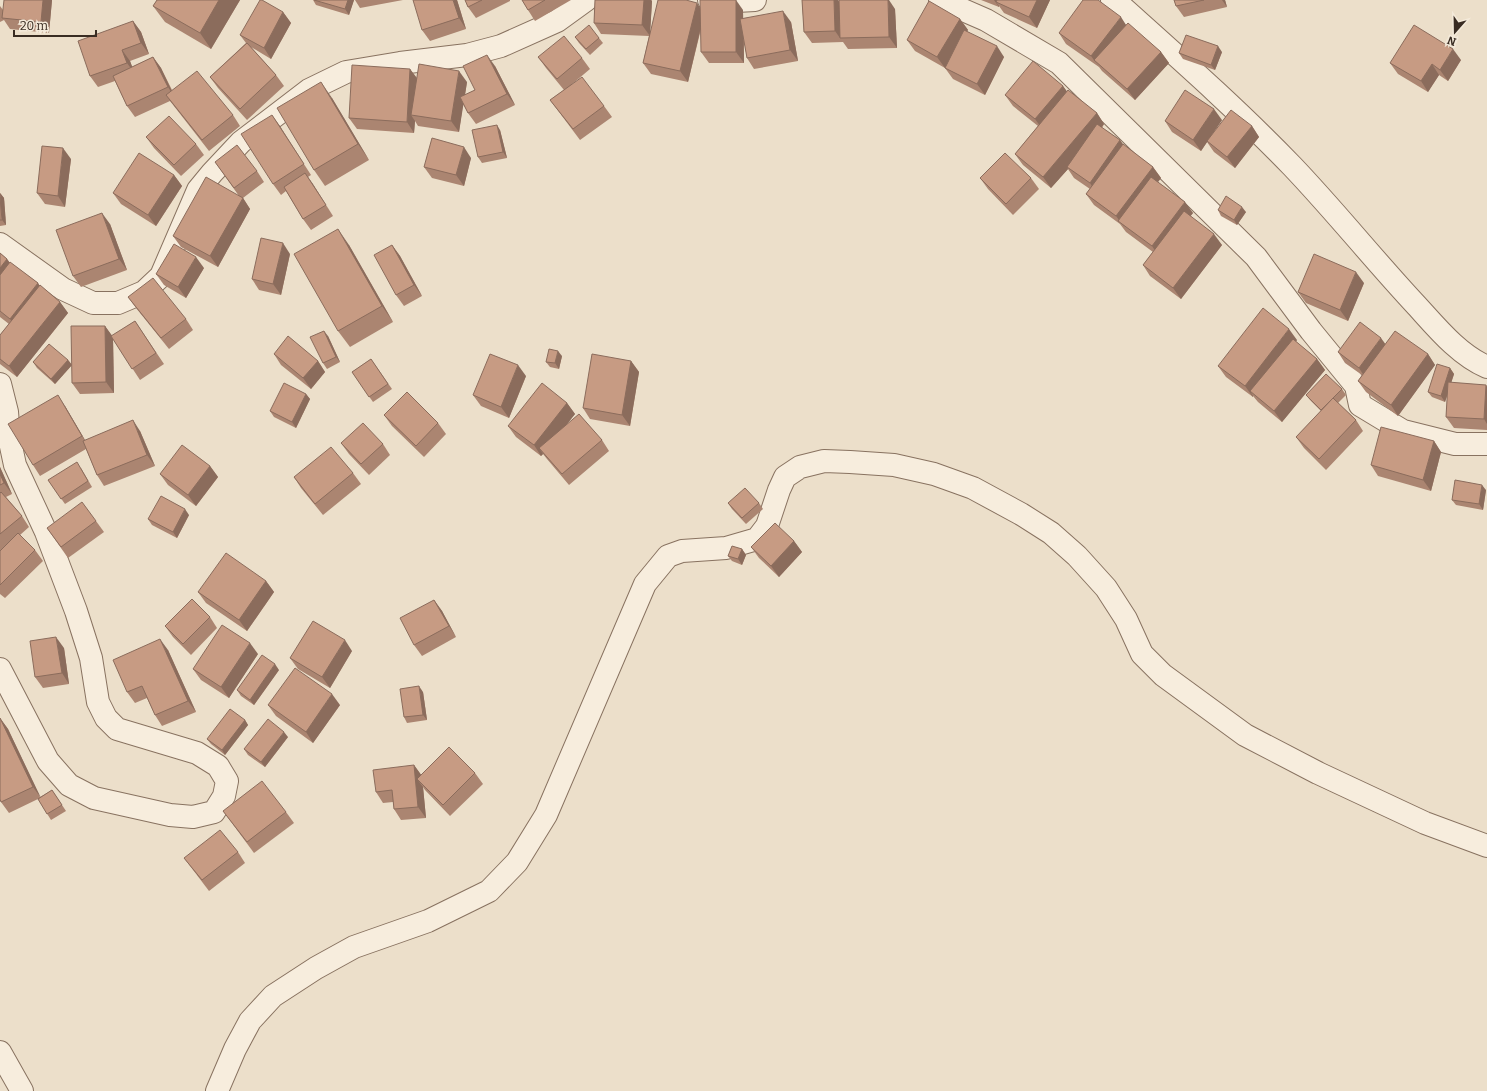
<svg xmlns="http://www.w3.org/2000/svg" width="1487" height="1091" viewBox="0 0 1487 1091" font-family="Bitter,serif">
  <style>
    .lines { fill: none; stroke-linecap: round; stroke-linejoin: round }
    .minor-casing { stroke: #887260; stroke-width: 24 }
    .minor { stroke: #f7eddd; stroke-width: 22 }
    .wall { fill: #ab8571 }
    .shaded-wall { fill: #8b6c5c }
    .building { fill: #c79b83; stroke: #8b6c5c }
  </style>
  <rect width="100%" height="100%" fill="#ecdfca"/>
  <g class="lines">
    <g class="minor-casing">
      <g id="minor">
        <polyline points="709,0 718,2 755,0"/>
        <polyline points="940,0 986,20 1059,63 1256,257 1311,331 1356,386 1360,405 1403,431 1455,444 1487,444"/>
        <path d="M1112,0L1121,6C1179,58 1238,110 1292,166C1335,211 1374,260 1417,306C1437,328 1459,355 1487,367"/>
        <polyline points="0,244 63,289 93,303 118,303 144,292 161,276 198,190 212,173 241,142 309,90 346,72 400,63 467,55 501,46 557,21 586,0"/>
        <polyline points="0,384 7,412 9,437 15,465 46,532 76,611 91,658 98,702 106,718 117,729 197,753 218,766 227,781 224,796 214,812 193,817 170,815 94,798 69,785 48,761 0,669"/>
        <polyline points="0,1052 22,1091"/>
        <polyline points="217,1091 235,1049 250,1021 273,996 316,968 354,947 428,921 489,891 517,862 546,815 645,584 668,556 682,551 726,548 757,539 767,526 779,490 785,477 800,467 824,461 850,462 894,465 934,474 973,488 1021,514 1051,533 1077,556 1106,588 1126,619 1142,654 1163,675 1245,735 1318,773 1425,823 1487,846"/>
      </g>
    </g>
    <use href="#minor" class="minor"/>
  </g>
  <g class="wall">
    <polygon points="52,0 49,33 10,29 4,20 0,22 0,6 3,10"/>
    <polygon points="157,0 240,0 211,49 165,22 153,6"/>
    <polygon points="313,0 354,0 349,15 316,5"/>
    <polygon points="355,0 403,0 360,8"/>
    <polygon points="457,0 466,29 430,41 422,30"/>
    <polygon points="465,0 510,0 510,1 476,18 468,7"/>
    <polygon points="522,0 571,0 535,21 528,10"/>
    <polygon points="595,0 651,0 652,1 650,31 701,8 743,10 743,18 791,22 798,61 754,69 747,58 744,41 744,63 709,63 701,52 701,29 688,82 651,74 643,63 649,36 601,34 594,23"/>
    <polygon points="802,0 838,0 839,2 895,9 897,48 848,49 843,42 812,43 804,32"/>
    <polygon points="981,0 1050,0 1037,28 1004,13 999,6 999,7"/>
    <polygon points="1174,0 1225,0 1227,7 1184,17 1176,6"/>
    <polygon points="283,12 291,23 271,59 251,47 276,75 284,86 247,120 218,88 210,77 246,43 240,35"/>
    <polygon points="960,19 968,30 967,31 1004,57 985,95 953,79 945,68 915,51 907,40"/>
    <polygon points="133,21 141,32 149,54 130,61 132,67 153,57 161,68 172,90 233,115 240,126 209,151 170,101 135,117 127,106 115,81 98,87 90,76"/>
    <polygon points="1126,25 1161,52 1169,63 1135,100 1102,71 1099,67 1066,44 1059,33"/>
    <polygon points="575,37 599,38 603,43 590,55 579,43"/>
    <polygon points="1222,52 1215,70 1183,59 1179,53"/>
    <polygon points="538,57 582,58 590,69 571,85 604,106 612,117 580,140 550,100 564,90 546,68"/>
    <polygon points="1461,60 1448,81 1439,75 1428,92 1398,74 1390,63"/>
    <polygon points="495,66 515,105 476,124 468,113 463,104 459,132 418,126 415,121 414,133 357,129 349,118 410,69 417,78 467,82 465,95 475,90"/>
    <polygon points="1063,86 1067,92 1097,113 1104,124 1102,128 1120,140 1123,145 1153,167 1161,178 1158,182 1193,213 1190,216 1222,245 1181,299 1150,276 1143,265 1153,252 1126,232 1120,224 1094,205 1086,194 1090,189 1074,178 1068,169 1051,188 1023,165 1015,154 1038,126 1013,106 1005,95"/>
    <polygon points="332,98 369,160 325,186 314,170"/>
    <polygon points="272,115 311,175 308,177 333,216 311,230 303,219 286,191 281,195 273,184"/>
    <polygon points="1222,120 1212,134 1252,126 1259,137 1235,168 1214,152 1207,142 1201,151 1172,132 1165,121"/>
    <polygon points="500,130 507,158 482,163 478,157"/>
    <polygon points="146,137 196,144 204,155 181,176 154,148"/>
    <polygon points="471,158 464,186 432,178 424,167"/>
    <polygon points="71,159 65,207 45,204 37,193"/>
    <polygon points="215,162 257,171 264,182 243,198 250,209 218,267 181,247 173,236 239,196"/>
    <polygon points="174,175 182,186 156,226 121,204 113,193"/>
    <polygon points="980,178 1031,178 1039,189 1013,215 988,189"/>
    <polygon points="0,193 4,198 6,225 0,226"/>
    <polygon points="1218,210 1246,212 1237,225 1221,216"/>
    <polygon points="110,224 127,270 81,287 73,276"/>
    <polygon points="349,245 393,322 350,347 338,331"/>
    <polygon points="392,245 400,256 422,296 404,306 396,295"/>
    <polygon points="0,253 7,259 10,263 38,283 39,286 60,302 68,313 17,377 0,364 0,335 9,324 0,317"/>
    <polygon points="290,254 281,295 259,290 252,279"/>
    <polygon points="204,268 186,298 164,285 156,274"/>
    <polygon points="1364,283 1348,321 1306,303 1298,292"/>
    <polygon points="128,297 186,319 193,330 169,349 136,308"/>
    <polygon points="135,321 164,364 140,380 113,339 114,393 80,394 72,383 105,326 112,336"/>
    <polygon points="328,336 340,362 327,369 323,363"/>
    <polygon points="1297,340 1296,342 1317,359 1325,370 1282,422 1258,402 1253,396 1253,397 1226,377 1218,366"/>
    <polygon points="1385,344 1428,354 1435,365 1398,416 1366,392 1358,381 1362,375 1345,363 1338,352"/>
    <polygon points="274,354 318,361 325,372 311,389 281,365"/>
    <polygon points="562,356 559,369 550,367 546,362"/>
    <polygon points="371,359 392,389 373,402 352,372"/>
    <polygon points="68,360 72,365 55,384 37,368 33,362"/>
    <polygon points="631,361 639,372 630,426 590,419 583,408"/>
    <polygon points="1450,368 1454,374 1451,383 1486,385 1487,387 1487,430 1454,428 1446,417 1448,393 1445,402 1432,397 1428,392"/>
    <polygon points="526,376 509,418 481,406 473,395"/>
    <polygon points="1342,389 1346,395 1338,403 1356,420 1363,431 1326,470 1304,448 1296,437 1321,411 1310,400 1306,395"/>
    <polygon points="306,394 310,399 296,428 274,417 270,411"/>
    <polygon points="567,403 575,414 564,427 602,440 609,451 569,485 547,459 543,454 541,456 516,437 508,426"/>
    <polygon points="65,406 85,440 140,431 155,466 104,486 97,475 86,449 40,476 33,465"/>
    <polygon points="384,415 438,423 446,434 424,457 392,426"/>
    <polygon points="1434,441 1441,452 1431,491 1378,476 1371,465"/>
    <polygon points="341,443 383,444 390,455 369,475 349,454"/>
    <polygon points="210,466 218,477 196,506 168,485 160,474"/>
    <polygon points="0,467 12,494 6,497 22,516 29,527 20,535 35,550 43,561 5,598 0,594"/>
    <polygon points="81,468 92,487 65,504 48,480"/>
    <polygon points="353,473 361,484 323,515 301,488 294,477"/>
    <polygon points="1486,490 1483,510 1456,505 1452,500"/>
    <polygon points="728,503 759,503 763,509 746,524 732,509"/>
    <polygon points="189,515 177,538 152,525 148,519"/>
    <polygon points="96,521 104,532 68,558 47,528"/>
    <polygon points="794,541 802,552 779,577 759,558 751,547"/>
    <polygon points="742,549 746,555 742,565 732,561 728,556"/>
    <polygon points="266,581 274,592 247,631 206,603 198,592"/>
    <polygon points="434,600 442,611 456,637 422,656 414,645"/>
    <polygon points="210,617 217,628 191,655 173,637 165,626"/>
    <polygon points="64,648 69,684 43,688 35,677"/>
    <polygon points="168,650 196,712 162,726 155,715 147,698 135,703 127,692"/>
    <polygon points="352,651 330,688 298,669 290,658"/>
    <polygon points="258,654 229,698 201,680 193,669"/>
    <polygon points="279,670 254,705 241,696 237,690"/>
    <polygon points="423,692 427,720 407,723 404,717"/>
    <polygon points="268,705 340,705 313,743 276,716"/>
    <polygon points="0,718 8,729 40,797 52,790 66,811 51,820 38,799 9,813 1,802"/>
    <polygon points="245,720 248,725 225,755 211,744 207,739"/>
    <polygon points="288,737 265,767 248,755 244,749"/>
    <polygon points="414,765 421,775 475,773 483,784 450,816 425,790 423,787 426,818 401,820 394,809 393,802 383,803 376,792"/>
    <polygon points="223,811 286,812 294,823 254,853"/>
    <polygon points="238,852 245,863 209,891 184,858"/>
  </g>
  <g class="shaded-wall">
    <polygon points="43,0 52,0 49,33 41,22"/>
    <polygon points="219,0 240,0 211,49 200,33"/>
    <polygon points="348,0 354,0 349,15 345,9"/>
    <polygon points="453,0 457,0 466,29 459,18"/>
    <polygon points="644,0 651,0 652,1 650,36 642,25"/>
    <polygon points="736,0 743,10 744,63 736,52"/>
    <polygon points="834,0 838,0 841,5 840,38 835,31"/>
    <polygon points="888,0 889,0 895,9 897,48 889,37"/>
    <polygon points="994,0 1002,0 996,2 999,6 999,7"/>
    <polygon points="1037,0 1050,0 1037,28 1029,17"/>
    <polygon points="1222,0 1225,0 1227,7"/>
    <polygon points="697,3 704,14 688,82 680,71"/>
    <polygon points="783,11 791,22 798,61 790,50"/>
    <polygon points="283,12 291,23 271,59 264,48"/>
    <polygon points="1121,17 1128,28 1094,60 1099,67 1091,56"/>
    <polygon points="960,19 968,30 945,68 937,57"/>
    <polygon points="133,21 141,32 149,54 141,43"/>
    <polygon points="997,46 1004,57 985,95 977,84"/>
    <polygon points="1218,46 1222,52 1215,70 1211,65"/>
    <polygon points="1453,49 1461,60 1448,81 1440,70"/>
    <polygon points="122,50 130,61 135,74 127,63"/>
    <polygon points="1161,52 1169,63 1135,100 1127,89"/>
    <polygon points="487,55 495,66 515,105 507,94"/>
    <polygon points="153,57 161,68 175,98 168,87"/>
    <polygon points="1432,64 1439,75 1428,92 1421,81"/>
    <polygon points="410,69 418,80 411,115 415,121 414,133 407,122"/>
    <polygon points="459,71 467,82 459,132 451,121"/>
    <polygon points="321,82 332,98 369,160 358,144"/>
    <polygon points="1063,86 1071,97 1043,130 1035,119"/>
    <polygon points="1214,109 1222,120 1201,151 1193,140"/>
    <polygon points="1097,113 1104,124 1068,168 1067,167 1068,169 1051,188 1043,177"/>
    <polygon points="272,115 280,126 311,175 304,164"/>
    <polygon points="497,125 500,130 507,158 503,152"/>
    <polygon points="1252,126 1259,137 1235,168 1227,157"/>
    <polygon points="1120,140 1128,151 1097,194 1090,183"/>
    <polygon points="464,147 471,158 464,186 456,175"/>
    <polygon points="63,148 71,159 65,207 58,196"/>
    <polygon points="1153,167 1161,178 1124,226 1122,224 1116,216"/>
    <polygon points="305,173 313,184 333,216 326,205"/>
    <polygon points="174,175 182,186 156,226 148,215"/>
    <polygon points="0,193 4,198 6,225 2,220"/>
    <polygon points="243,198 250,209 218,267 210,256"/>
    <polygon points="1185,202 1193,213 1159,257 1152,246"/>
    <polygon points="1242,207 1246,212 1237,225 1234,220"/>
    <polygon points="102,213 110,224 127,270 119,259"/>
    <polygon points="338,229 349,245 393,322 382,306"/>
    <polygon points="1214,234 1222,245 1181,299 1173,288"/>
    <polygon points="283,243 290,254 281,295 273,284"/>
    <polygon points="392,245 400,256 422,296 414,285"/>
    <polygon points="196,257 204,268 186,298 178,287"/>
    <polygon points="7,259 15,270 0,288 0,268"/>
    <polygon points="1356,272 1364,283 1348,321 1340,310"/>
    <polygon points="38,283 45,294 17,330 10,319"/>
    <polygon points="60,302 68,313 17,377 9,366"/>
    <polygon points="105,326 113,337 114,393 106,382"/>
    <polygon points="1289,329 1297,340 1255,395 1250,391 1253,396 1253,397 1245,386"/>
    <polygon points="324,331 328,336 340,362 336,357"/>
    <polygon points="1381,338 1389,349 1366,379 1359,368"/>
    <polygon points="558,351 562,356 559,369 555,363"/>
    <polygon points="1428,354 1435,365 1398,416 1391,405"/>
    <polygon points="1317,359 1325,370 1282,422 1274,411"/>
    <polygon points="68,360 72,365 55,384 51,379"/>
    <polygon points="318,361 325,372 311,389 303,378"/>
    <polygon points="631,361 639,372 630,426 622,415"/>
    <polygon points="518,365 526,376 509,418 501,407"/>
    <polygon points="1450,368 1454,374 1445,402 1441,396"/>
    <polygon points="1486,385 1487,387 1487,424 1484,419"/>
    <polygon points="306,394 310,399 296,428 292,422"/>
    <polygon points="58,395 65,406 89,447 82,436"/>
    <polygon points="567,403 575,414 544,454 539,448 543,454 541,456 534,445"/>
    <polygon points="133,420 140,431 155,466 147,455"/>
    <polygon points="1434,441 1441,452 1431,491 1423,480"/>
    <polygon points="210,466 218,477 196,506 188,495"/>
    <polygon points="0,467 12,494 4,483 0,474"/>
    <polygon points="1482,485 1486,490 1483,510 1479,504"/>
    <polygon points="185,509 189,515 177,538 173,532"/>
    <polygon points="794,541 802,552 779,577 771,566"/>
    <polygon points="742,549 746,555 742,565 738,559"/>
    <polygon points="266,581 274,592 247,631 239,620"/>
    <polygon points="434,600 442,611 456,637 449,626"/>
    <polygon points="56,637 64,648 69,684 62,673"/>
    <polygon points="160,639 168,650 196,712 188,701"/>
    <polygon points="345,640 352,651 330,688 322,677"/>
    <polygon points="250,643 258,654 229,698 221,687"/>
    <polygon points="275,664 279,670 254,705 250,700"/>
    <polygon points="419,686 423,692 427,720 423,715"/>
    <polygon points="332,694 340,705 313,743 306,732"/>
    <polygon points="0,718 8,729 41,798 33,787"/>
    <polygon points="245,720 248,725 225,755 222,750"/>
    <polygon points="284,732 288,737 265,767 261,762"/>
    <polygon points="414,765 422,776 417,779 423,787 426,818 418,807"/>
  </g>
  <g class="building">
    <polygon points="4,0 43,0 41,22 2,18"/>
    <polygon points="157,0 219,0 200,33 153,6"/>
    <polygon points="260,0 262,0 283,12 264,48 240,35"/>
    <polygon points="314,0 348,0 345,9"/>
    <polygon points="413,0 453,0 459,18 422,30"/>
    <polygon points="465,0 482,0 468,7"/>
    <polygon points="522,0 545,0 528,10"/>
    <polygon points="595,0 644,0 642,25 594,23"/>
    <polygon points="658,0 686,0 697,3 680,71 643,63"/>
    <polygon points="700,0 736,0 736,52 701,52"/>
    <polygon points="802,0 834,0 835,31 804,32"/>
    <polygon points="839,0 888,0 889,37 840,38"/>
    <polygon points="997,0 1037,0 1029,17 996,2"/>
    <polygon points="1083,0 1098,0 1121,17 1091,56 1059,33"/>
    <polygon points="1174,0 1204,0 1176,6"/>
    <polygon points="929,1 960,19 937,57 907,40"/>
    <polygon points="783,11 790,50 747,58 740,19"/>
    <polygon points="133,21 141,43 122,50 127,63 90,76 78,41"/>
    <polygon points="1128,23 1161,52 1127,89 1094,60"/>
    <polygon points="589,25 599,38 586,49 575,37"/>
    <polygon points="1414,25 1453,49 1440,70 1432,64 1421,81 1390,63"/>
    <polygon points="964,30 997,46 977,84 945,68"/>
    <polygon points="1186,35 1218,46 1211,65 1179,53"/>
    <polygon points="564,36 582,58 557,79 538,57"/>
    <polygon points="247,43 276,75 240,109 210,77"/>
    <polygon points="487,55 507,94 468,113 460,97 475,90 463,66"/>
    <polygon points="153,57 168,87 127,106 113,76"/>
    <polygon points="1033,61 1063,86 1035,119 1005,95"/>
    <polygon points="419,64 459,71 451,121 411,115"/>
    <polygon points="352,65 410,69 407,122 349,118"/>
    <polygon points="197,71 233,115 202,140 166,95"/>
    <polygon points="582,77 604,106 573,129 550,100"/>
    <polygon points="321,82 358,144 314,170 277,108"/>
    <polygon points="1068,90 1097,113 1043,177 1015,154"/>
    <polygon points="1185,90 1214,109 1193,140 1165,121"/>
    <polygon points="1231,110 1252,126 1227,157 1207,141"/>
    <polygon points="272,115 304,164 273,184 241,134"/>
    <polygon points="169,116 196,144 174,165 146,137"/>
    <polygon points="1097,124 1120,140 1090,183 1067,167"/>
    <polygon points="497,125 503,152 478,157 472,130"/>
    <polygon points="432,138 464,147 456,175 424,167"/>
    <polygon points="1123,144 1153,167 1116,216 1086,194"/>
    <polygon points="237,145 257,171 234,188 215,162"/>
    <polygon points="42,146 63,148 58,196 37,193"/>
    <polygon points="139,153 174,175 148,215 113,193"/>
    <polygon points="1005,153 1031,178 1006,204 980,178"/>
    <polygon points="305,173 326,205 303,219 284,187"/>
    <polygon points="206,177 243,198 210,256 173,236"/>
    <polygon points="1151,177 1185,202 1152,246 1118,221"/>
    <polygon points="1226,196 1242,207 1234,220 1218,210"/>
    <polygon points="0,197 2,220 0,220"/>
    <polygon points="1184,211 1214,234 1173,288 1143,265"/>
    <polygon points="102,213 119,259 73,276 56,230"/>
    <polygon points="338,229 382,306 338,331 294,254"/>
    <polygon points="261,238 283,243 273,284 252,279"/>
    <polygon points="174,244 196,257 178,287 156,274"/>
    <polygon points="392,245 414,285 396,295 374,255"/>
    <polygon points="0,253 7,259 0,268"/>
    <polygon points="1314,254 1356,272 1340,310 1298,292"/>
    <polygon points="10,262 38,283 10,319 0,311 0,275"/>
    <polygon points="153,278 186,319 161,338 128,297"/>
    <polygon points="40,285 60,302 9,366 0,359 0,335"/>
    <polygon points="1263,308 1289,329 1245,386 1218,366"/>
    <polygon points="135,321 156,353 132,369 111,336"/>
    <polygon points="1360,322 1381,338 1359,368 1338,352"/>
    <polygon points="71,326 105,326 106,382 72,383"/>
    <polygon points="324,331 336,357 323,363 310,337"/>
    <polygon points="1395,331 1428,354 1391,405 1358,381"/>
    <polygon points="288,336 318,361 303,378 274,354"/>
    <polygon points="1293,339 1317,359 1274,411 1250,391"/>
    <polygon points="49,344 68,360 51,379 33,362"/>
    <polygon points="549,349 558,351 555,363 546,362"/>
    <polygon points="490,354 518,365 501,407 473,395"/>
    <polygon points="592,354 631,361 622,415 583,408"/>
    <polygon points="371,359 388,384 369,397 352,372"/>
    <polygon points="1437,364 1450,368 1441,396 1428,392"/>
    <polygon points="1326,374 1342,389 1321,410 1306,395"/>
    <polygon points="1448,382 1486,385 1484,419 1446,417"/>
    <polygon points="284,383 306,394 292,422 270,411"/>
    <polygon points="542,383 567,403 534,445 508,426"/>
    <polygon points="407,392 438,423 416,446 384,415"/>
    <polygon points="58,395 82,436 33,465 8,424"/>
    <polygon points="1333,398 1356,420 1319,459 1296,437"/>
    <polygon points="579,414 602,440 562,474 539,448"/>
    <polygon points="133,420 147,455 97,475 83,441"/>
    <polygon points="363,423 383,444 361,464 341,443"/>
    <polygon points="1381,427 1434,441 1423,480 1371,465"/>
    <polygon points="182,445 210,466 188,495 160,474"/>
    <polygon points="331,447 353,473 315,504 294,477"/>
    <polygon points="77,462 88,481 61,499 48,480"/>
    <polygon points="0,474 4,483 0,485"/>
    <polygon points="1455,480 1482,485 1479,504 1452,500"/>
    <polygon points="745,488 759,503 742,518 728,503"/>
    <polygon points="1,492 22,516 0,534 0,493"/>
    <polygon points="161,496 185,509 173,532 148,519"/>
    <polygon points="82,502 96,521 61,547 47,528"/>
    <polygon points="775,523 794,541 771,566 751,547"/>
    <polygon points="18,533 35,550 0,585 0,551"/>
    <polygon points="732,546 742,549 738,559 728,556"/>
    <polygon points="226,553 266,581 239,620 198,592"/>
    <polygon points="192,599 210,617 183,644 165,626"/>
    <polygon points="434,600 449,626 414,645 400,618"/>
    <polygon points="313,621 345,640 322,677 290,658"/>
    <polygon points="222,625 250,643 221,687 193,669"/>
    <polygon points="56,637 62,673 35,677 30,641"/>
    <polygon points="160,639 188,701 155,715 142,686 127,692 113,660"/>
    <polygon points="262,655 275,664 250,700 237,690"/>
    <polygon points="295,668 332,694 306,732 268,705"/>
    <polygon points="419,686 423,715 404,717 400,689"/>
    <polygon points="230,709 245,720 222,750 207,739"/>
    <polygon points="0,718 33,787 1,802 0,799"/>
    <polygon points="268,719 284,732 261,762 244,749"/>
    <polygon points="449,747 475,773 443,805 417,779"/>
    <polygon points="414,765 418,807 394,809 392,790 376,792 373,770"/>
    <polygon points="262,781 286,812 247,842 223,811"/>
    <polygon points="52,790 62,805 47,814 38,799"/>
    <polygon points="220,830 238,852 202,880 184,858"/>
  </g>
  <g transform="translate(1455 32) rotate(200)" stroke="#f4eada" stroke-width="3" paint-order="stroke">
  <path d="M0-3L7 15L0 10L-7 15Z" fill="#392c22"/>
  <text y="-6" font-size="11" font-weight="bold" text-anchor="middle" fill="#392c22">N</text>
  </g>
  <path d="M14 30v6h82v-6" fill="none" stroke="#392c22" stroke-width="2"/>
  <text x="20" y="30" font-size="12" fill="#392c22" stroke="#f4eada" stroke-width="3" paint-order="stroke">20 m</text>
</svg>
